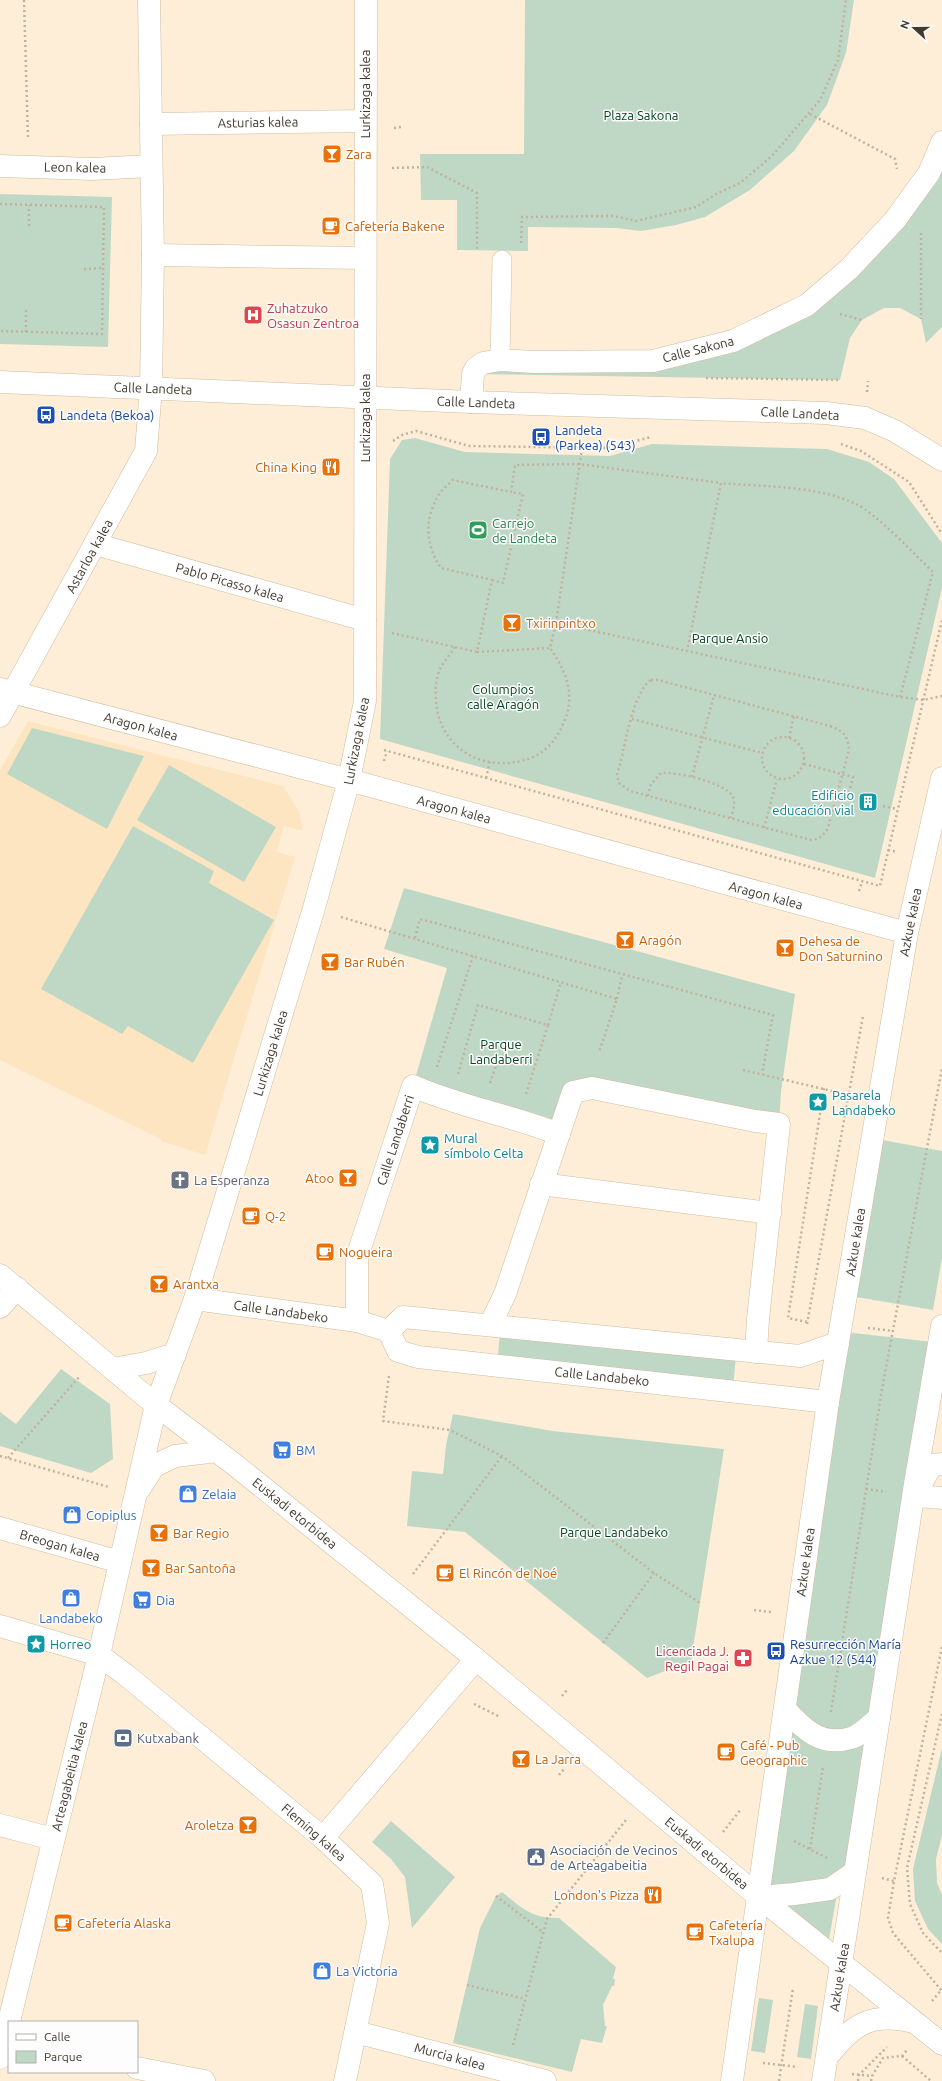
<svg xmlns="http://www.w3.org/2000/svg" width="942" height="2081" viewBox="0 0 942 2081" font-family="Ubuntu,sans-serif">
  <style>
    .built { fill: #fee5c2 }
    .green { fill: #bfd8c5 }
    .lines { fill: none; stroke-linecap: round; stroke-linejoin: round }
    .lane-casing { stroke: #cfbca0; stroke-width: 20 }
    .street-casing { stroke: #cfbca0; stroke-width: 23 }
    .secondary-casing { stroke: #cfbca0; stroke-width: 23 }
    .path { stroke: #c0b29f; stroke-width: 2.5; stroke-dasharray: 2 3; stroke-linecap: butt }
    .lane { stroke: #fff; stroke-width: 19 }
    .street { stroke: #fff; stroke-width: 22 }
    .secondary { stroke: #fff; stroke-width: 22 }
    .labels { text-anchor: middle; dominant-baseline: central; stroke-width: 3; stroke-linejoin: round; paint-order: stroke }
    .street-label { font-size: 13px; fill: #41392e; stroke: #fdfdfd }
    .park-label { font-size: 13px; fill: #034321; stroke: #fdfdfd }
    .food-label { font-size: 13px; fill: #c56008; stroke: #fdfdfd; text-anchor: start }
    .health-label { font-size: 13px; fill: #be3a42; stroke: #fdfdfd; text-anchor: start }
    .transit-label { font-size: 13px; fill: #164399; stroke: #fdfdfd; text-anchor: start }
    .leisure-label { font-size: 13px; fill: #27864d; stroke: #fdfdfd; text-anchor: start }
    .culture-label { font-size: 13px; fill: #0d838f; stroke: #fdfdfd; text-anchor: start }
    .worship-label { font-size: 13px; fill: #5b616d; stroke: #fdfdfd; text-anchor: start }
    .shop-label { font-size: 13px; fill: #366cbe; stroke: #fdfdfd; text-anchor: start }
    .service-label { font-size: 13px; fill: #4e5e75; stroke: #fdfdfd; text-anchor: start }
  </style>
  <rect width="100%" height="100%" fill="#feeed7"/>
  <polygon class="built" points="28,721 283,786 299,811 303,831 284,826 277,852 295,857 205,1155 161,1141 161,1139 0,1060 0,770"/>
  <g class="green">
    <polygon points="525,0 854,0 846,53 827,105 794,151 750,190 705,217 676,225 641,231 616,228 528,227 528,251 457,250 457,200 421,200 420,154 524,154"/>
    <polygon points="942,142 942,327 926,343 921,319 900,308 884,308 862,320 850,338 840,380 473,374 476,368 653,361 734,341 849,269"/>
    <polygon points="0,194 112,197 108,347 0,344"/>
    <polygon points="415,438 465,452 610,456 652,444 827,449 869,462 894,479 942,543 942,588 875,878 380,739 390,459 402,440"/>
    <polygon points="32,728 144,756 107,829 7,774"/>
    <polygon points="169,765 276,827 244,882 137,820"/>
    <polygon points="133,826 214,871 209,883 274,920 193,1063 128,1026 122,1034 41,989"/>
    <polygon points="404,888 795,994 781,1092 779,1124 573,1092 559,1134 413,1086 447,968 384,949"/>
    <polygon points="882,1140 942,1151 942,1258 933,1310 856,1297"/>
    <polygon points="500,1332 736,1356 733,1388 497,1364"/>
    <polygon points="845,1332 933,1342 875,1715 851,1733 826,1734 791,1706"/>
    <polygon points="61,1369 110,1404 113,1459 91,1473 0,1446 0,1412 16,1424"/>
    <polygon points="453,1414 553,1431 724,1449 691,1661 647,1678 465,1532 407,1526 412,1471 443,1474 446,1445"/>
    <polygon points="788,1724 871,1735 851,1862 830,1883 767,1890"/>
    <polygon points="942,1748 942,1835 936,1859 937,1883 942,1895 942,1944 928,1929 915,1901 913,1869"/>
    <polygon points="391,1821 455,1877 412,1928 405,1877 391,1859 372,1842"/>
    <path d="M502,1892C522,1908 532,1919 559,1918L616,1967L613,1979H615L614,1986H612L603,2005L605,2026H607L602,2043L581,2039L572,2072L453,2043L480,1928L496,1896Z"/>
    <polygon points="837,1894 829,1939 784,1903"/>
    <polygon points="759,1998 773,2000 765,2053 751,2051"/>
    <polygon points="805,2004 818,2006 811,2059 797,2057"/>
  </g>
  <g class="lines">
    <g class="lane-casing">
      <polyline id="lane" points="500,360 502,260"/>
    </g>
    <g class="street-casing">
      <g id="street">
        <polyline points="151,124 365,121"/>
        <polyline points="0,166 92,169 151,166"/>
        <polyline points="153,255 365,258"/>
        <polyline points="471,402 473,374 476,368 483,363 500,360 534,362 653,361 733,341 807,305 849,269 895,220 929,173 942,142"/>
        <polyline points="95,544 365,620"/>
        <polyline points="0,689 349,780 907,933"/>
        <polyline points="0,716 146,451 151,388 153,255 149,0"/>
        <polyline points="541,1184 770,1213"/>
        <polyline points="195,1299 357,1321 389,1331 398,1351 418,1357 828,1402"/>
        <polyline points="0,1307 17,1288"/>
        <path d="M357,1321V1257L413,1086C460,1107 511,1115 559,1134"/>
        <polyline points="490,1325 505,1294 573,1092 592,1088 755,1121 779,1124 758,1319 756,1352"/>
        <polyline points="389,1331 403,1317 800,1356 838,1343"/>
        <polyline points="113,1369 146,1363 175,1354"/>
        <polyline points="942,1464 932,1465 919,1487 918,1496 942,1498"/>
        <polyline points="140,1488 154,1466 175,1456 217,1451"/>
        <polyline points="0,1528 120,1562"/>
        <polyline points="0,1626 99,1655 126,1675 323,1838 372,1884 378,1923 345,2081"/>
        <path d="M785,1709C803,1729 821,1747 851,1738C860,1736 871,1724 879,1718"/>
        <polyline points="0,1825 53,1839"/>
        <polyline points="323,1838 476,1659"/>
        <polyline points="759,1897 794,1894 830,1889 855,1872"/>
        <polyline points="356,2032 545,2081"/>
        <path d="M827,2057C854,2023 871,2012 914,2022"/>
        <polyline points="0,2058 99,1655 156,1405 195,1299 314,908 349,780 365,701 366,0"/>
        <polyline points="137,2068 204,2081"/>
        <polyline points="732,2081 828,1402 907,933 942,778"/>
        <polyline points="823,2081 915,1484 942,1326"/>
      </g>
    </g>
    <g class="secondary-casing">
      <g id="secondary">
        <polyline points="0,382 471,402 826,413 865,418 895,431 942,460"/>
        <polyline points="0,1275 156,1405 235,1465 476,1659 759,1897 942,2044"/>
      </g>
    </g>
    <g class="path">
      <polyline points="24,0 28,139"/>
      <polyline points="810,114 895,159 897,169"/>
      <polyline points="394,128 401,127"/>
      <polyline points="392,168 427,167 477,193 477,249"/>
      <polyline points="0,204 104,207 102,334 0,331"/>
      <polyline points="29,226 29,205"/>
      <polyline points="921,233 921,319"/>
      <polyline points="521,243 522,217 614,216 636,221 696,207 716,194 740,183 772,156 820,100 838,60 846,0"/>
      <polyline points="84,269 103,268"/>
      <polyline points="840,314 862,320"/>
      <polyline points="26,332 26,308"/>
      <polyline points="706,378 840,380"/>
      <polyline points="867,392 868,381"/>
      <polyline points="393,441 402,435 416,431 469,446 608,448 651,437"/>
      <polyline points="841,444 861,451 909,482 942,534"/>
      <polyline points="582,448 556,623 687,651"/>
      <polyline points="492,580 503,583 523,494 511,492"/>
      <path d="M392,633L477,652L492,580L441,568C426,547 424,519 438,496C441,490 448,485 453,480L511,492L515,465L579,464L721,483"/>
      <path d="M455,647C451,654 445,660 441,667C436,677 435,689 436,700C438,742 474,769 515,762C524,761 536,757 543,751C554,743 559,733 564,722C576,694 566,671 550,648L556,623"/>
      <polyline points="477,652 550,648"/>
      <path d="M651,680H658L830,726C843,731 848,735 849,750L828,828C823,836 820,839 811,840L630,791L619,783L617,775L620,764C626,742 633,692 651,680Z"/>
      <path d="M900,697L933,572C915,555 877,514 856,504C815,485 765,487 721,483L687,651L900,697L923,700L942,696"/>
      <polyline points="632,719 762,753"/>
      <circle cx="783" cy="758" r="21"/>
      <polyline points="789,738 794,716"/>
      <polyline points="384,750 880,886 942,620"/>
      <polyline points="384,761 387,751"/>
      <polyline points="804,764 853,777 848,797 853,798"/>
      <polyline points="692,777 714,695"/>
      <polyline points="486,778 490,762"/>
      <path d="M648,796L651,784L661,773C675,771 727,783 733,797C736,804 732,812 731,818"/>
      <polyline points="883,806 897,809"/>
      <polyline points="764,828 777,779"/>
      <polyline points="888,850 897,852"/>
      <polyline points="859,891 862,882"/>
      <polyline points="341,917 617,999 599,1052"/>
      <polyline points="415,938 420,919 773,1015 762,1074"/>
      <polyline points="617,999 622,976"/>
      <polyline points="548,1025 561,982"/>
      <polyline points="437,1067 473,956"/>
      <polyline points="743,1070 849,1095"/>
      <polyline points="458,1074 478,1005 548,1025 526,1094"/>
      <polyline points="490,1083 499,1057"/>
      <polyline points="807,1322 788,1318 824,1088"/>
      <polyline points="807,1324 863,1016"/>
      <polyline points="868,1328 893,1331"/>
      <polyline points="389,1376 383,1421 450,1430 502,1456 654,1573 700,1603"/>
      <polyline points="0,1456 109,1487"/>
      <polyline points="8,1458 80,1376"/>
      <polyline points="866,1489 886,1492"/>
      <polyline points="413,1574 502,1456"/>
      <polyline points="754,1610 771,1612"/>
      <polyline points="603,1643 654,1573"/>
      <polyline points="942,1647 894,1881 888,1918 893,1933 942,1991"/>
      <polyline points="562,1696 568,1689"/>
      <polyline points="474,1704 500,1717"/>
      <polyline points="831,1712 882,1389 942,1068"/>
      <polyline points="942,1714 907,1868 910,1904 923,1933 942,1953"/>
      <polyline points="559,1775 564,1769"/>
      <polyline points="723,1832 741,1809"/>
      <polyline points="794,1841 827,1858"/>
      <polyline points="810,1849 823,1767"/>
      <polyline points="882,1878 894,1881"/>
      <polyline points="496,1896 543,1932"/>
      <polyline points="467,1985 525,1999"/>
      <polyline points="932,2001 942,1989"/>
      <polyline points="513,2045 547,1919 626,1820"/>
      <polyline points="902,2056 931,2081"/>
      <polyline points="763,2063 798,2067"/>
      <polyline points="852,2074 872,2076"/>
      <polyline points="779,2081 793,1988"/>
      <polyline points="858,2081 859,2075 887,2047"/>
      <polyline points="871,2081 872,2076 883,2058 902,2056 907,2050"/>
    </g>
    <use href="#lane" class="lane"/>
    <use href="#street" class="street"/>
    <use href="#secondary" class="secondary"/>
  </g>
  <defs>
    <g id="bar-square" transform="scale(1)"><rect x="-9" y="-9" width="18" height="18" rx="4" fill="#e8710a" stroke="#fdfdfd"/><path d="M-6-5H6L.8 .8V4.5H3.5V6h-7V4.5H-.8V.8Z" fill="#fff"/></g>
    <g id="cafe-square" transform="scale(1)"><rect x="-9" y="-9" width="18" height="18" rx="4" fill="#e8710a" stroke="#fdfdfd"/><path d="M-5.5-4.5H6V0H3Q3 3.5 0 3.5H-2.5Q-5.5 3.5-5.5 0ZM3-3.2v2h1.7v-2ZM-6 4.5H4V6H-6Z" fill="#fff"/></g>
    <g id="hospital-square" transform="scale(1)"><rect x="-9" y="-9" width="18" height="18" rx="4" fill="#e0444e" stroke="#fdfdfd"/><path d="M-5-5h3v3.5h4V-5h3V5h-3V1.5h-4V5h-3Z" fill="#fff"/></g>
    <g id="bus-square" transform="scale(1)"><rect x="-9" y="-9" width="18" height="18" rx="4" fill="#1a4fb4" stroke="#fdfdfd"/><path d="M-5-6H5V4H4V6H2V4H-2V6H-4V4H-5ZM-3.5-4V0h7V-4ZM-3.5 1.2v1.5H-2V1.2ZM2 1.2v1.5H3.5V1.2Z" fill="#fff"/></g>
    <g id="restaurant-square" transform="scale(1)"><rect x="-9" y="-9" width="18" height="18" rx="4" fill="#e8710a" stroke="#fdfdfd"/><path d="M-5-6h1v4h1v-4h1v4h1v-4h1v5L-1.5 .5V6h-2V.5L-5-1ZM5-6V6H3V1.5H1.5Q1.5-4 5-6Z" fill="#fff"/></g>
    <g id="stadium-square" transform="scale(1)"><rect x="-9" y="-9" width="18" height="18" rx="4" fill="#2e9e5b" stroke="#fdfdfd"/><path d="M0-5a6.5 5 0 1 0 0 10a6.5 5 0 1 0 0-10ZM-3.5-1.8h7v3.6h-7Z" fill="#fff"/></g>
    <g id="building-square" transform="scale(1)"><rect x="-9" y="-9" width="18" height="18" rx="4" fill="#0f9aa8" stroke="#fdfdfd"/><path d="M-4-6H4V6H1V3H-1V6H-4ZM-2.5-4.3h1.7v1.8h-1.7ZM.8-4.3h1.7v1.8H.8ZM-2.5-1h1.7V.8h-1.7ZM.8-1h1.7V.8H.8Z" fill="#fff"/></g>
    <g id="sight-square" transform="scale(1)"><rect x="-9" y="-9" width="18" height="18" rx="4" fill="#0f9aa8" stroke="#fdfdfd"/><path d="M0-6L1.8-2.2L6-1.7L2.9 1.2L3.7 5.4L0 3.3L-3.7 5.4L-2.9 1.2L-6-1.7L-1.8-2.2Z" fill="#fff"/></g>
    <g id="church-square" transform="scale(1)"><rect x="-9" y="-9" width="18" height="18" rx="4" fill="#6b7280" stroke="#fdfdfd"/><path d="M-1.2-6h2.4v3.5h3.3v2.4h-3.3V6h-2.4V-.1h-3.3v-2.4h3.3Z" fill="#fff"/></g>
    <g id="supermarket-square" transform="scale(1)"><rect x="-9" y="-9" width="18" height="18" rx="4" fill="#3f7fe0" stroke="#fdfdfd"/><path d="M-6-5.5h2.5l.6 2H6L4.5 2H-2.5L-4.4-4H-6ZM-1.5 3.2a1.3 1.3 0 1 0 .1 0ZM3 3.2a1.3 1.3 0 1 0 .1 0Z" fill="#fff"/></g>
    <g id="shop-square" transform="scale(1)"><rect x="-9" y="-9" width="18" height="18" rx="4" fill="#3f7fe0" stroke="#fdfdfd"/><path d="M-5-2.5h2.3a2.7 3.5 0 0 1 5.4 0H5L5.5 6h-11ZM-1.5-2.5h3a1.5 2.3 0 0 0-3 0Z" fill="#fff"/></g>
    <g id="pharmacy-square" transform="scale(1)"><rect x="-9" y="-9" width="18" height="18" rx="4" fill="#e0444e" stroke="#fdfdfd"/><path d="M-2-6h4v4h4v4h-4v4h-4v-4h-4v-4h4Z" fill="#fff"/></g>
    <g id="bank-square" transform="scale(1)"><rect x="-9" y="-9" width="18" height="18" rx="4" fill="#5c6f8a" stroke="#fdfdfd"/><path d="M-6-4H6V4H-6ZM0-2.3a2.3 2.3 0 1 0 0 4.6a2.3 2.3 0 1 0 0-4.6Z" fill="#fff"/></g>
    <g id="civic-square" transform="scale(1)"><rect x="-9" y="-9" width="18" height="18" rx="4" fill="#5c6f8a" stroke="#fdfdfd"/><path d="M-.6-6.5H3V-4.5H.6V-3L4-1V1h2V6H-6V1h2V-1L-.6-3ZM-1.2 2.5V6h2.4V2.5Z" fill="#fff"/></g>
  </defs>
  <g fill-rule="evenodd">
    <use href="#bar-square" x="332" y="154"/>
    <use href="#cafe-square" x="331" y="226"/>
    <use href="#hospital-square" x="253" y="315"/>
    <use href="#bus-square" x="46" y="415"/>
    <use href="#bus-square" x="541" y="437"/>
    <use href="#restaurant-square" x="331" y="467"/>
    <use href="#stadium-square" x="478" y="530"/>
    <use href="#bar-square" x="512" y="623"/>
    <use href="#building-square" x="868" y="802"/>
    <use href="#bar-square" x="625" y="940"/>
    <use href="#bar-square" x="785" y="948"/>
    <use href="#bar-square" x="330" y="962"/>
    <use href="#sight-square" x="818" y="1102"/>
    <use href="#sight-square" x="430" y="1145"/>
    <use href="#bar-square" x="348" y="1178"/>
    <use href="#church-square" x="180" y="1180"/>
    <use href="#cafe-square" x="251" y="1216"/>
    <use href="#cafe-square" x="325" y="1252"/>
    <use href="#bar-square" x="159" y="1284"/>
    <use href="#supermarket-square" x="282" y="1450"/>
    <use href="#shop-square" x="188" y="1494"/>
    <use href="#shop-square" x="72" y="1515"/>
    <use href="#bar-square" x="159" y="1533"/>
    <use href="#bar-square" x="151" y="1568"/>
    <use href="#cafe-square" x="445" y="1573"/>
    <use href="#shop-square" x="71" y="1598"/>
    <use href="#supermarket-square" x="142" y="1600"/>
    <use href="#sight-square" x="36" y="1644"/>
    <use href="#bus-square" x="776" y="1651"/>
    <use href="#pharmacy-square" x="743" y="1658"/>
    <use href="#bank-square" x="123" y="1738"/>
    <use href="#cafe-square" x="726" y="1752"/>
    <use href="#bar-square" x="521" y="1759"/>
    <use href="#bar-square" x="248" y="1825"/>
    <use href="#civic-square" x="536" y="1857"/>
    <use href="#restaurant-square" x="653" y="1895"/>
    <use href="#cafe-square" x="63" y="1923"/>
    <use href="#cafe-square" x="695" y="1932"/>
    <use href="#shop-square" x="322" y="1971"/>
  </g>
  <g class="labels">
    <g class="street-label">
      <text transform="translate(365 94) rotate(-90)">Lurkizaga kalea</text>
      <text transform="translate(258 122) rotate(-1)">Asturias kalea</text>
      <text transform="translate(75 167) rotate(1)">Leon kalea</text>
      <text transform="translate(698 349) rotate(-14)">Calle Sakona</text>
      <text transform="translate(153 388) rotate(2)">Calle Landeta</text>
      <text transform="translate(476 402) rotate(2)">Calle Landeta</text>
      <text transform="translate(800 413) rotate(3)">Calle Landeta</text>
      <text transform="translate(365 418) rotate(-90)">Lurkizaga kalea</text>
      <text transform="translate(89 556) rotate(-61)">Astarloa kalea</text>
      <text transform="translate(230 582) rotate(16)">Pablo Picasso kalea</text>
      <text transform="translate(141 726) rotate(15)">Aragon kalea</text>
      <text transform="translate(356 741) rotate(-79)">Lurkizaga kalea</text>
      <text transform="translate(454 809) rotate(15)">Aragon kalea</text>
      <text transform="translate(766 895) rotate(15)">Aragon kalea</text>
      <text transform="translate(910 922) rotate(-79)">Azkue kalea</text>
      <text transform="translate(270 1053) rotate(-73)">Lurkizaga kalea</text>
      <text transform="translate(395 1140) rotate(-72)">Calle Landaberri</text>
      <text transform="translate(855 1242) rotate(-81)">Azkue kalea</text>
      <text transform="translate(281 1311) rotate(8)">Calle Landabeko</text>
      <text transform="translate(602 1376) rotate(6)">Calle Landabeko</text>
      <text transform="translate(295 1513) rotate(39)">Euskadi etorbidea</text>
      <text transform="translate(60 1545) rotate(16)">Breogan kalea</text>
      <text transform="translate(805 1562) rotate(-82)">Azkue kalea</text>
      <text transform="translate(69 1776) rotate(-76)">Arteagabeitia kalea</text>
      <text transform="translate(314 1832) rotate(41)">Fleming kalea</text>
      <text transform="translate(707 1853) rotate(40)">Euskadi etorbidea</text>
      <text transform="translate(839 1977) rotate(-81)">Azkue kalea</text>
      <text transform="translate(450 2056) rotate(15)">Murcia kalea</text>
    </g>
    <g class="park-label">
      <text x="641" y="115">Plaza Sakona</text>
      <text x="730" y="638">Parque Ansio</text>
      <text x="503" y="689">Columpios<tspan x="503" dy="15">calle Aragón</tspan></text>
      <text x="501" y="1044">Parque<tspan x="501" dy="15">Landaberri</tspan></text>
      <text x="614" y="1532">Parque Landabeko</text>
    </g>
    <g class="food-label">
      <text x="346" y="154">Zara</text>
      <text x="345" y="226">Cafetería Bakene</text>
      <text x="317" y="467" text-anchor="end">China King</text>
      <text x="526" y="623">Txirinpintxo</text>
      <text x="639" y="940">Aragón</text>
      <text x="799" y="941">Dehesa de<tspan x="799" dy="15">Don Saturnino</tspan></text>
      <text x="344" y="962">Bar Rubén</text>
      <text x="334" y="1178" text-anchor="end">Atoo</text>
      <text x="265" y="1216">Q-2</text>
      <text x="339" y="1252">Nogueira</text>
      <text x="173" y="1284">Arantxa</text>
      <text x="173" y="1533">Bar Regio</text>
      <text x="165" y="1568">Bar Santoña</text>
      <text x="459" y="1573">El Rincón de Noé</text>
      <text x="740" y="1745">Café - Pub<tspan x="740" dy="15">Geographic</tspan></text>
      <text x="535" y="1759">La Jarra</text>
      <text x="234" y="1825" text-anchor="end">Aroletza</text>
      <text x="639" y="1895" text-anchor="end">London's Pizza</text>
      <text x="77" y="1923">Cafetería Alaska</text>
      <text x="709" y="1925">Cafetería<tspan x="709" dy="15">Txalupa</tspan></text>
    </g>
    <g class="health-label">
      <text x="267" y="308">Zuhatzuko<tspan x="267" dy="15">Osasun Zentroa</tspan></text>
      <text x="729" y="1651" text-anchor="end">Licenciada J.<tspan x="729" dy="15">Regil Pagai</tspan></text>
    </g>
    <g class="transit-label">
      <text x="60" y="415">Landeta (Bekoa)</text>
      <text x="555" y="430">Landeta<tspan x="555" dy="15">(Parkea) (543)</tspan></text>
      <text x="790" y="1644">Resurrección María<tspan x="790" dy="15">Azkue 12 (544)</tspan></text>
    </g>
    <g class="leisure-label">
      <text x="492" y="523">Carrejo<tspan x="492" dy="15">de Landeta</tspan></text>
    </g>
    <g class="culture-label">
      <text x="854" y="795" text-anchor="end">Edificio<tspan x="854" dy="15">educación vial</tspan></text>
      <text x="832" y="1095">Pasarela<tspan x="832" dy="15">Landabeko</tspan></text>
      <text x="444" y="1138">Mural<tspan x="444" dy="15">símbolo Celta</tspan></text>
      <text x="50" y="1644">Horreo</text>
    </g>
    <g class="worship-label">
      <text x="194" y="1180">La Esperanza</text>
    </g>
    <g class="shop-label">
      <text x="296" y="1450">BM</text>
      <text x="202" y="1494">Zelaia</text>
      <text x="86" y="1515">Copiplus</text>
      <text x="156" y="1600">Dia</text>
      <text x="71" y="1618" text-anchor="middle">Landabeko</text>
      <text x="336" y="1971">La Victoria</text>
    </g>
    <g class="service-label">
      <text x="137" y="1738">Kutxabank</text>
      <text x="550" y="1850">Asociación de Vecinos<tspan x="550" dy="15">de Arteagabeitia</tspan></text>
    </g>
  </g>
  <rect x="8" y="2021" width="130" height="52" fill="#fdfdfd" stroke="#b2afaa"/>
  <rect x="16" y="2034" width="20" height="6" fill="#ffffff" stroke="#b2afaa"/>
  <text x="44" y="2041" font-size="12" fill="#41392e">Calle</text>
  <rect x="16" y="2051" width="20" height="12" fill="#bfd8c5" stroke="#b2afaa"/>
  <text x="44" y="2061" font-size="12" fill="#41392e">Parque</text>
  <g transform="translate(914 28) rotate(291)" stroke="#fdfdfd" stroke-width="3" paint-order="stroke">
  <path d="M0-3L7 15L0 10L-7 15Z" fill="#41392e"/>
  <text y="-6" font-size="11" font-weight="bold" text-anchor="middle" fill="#41392e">N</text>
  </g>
</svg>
